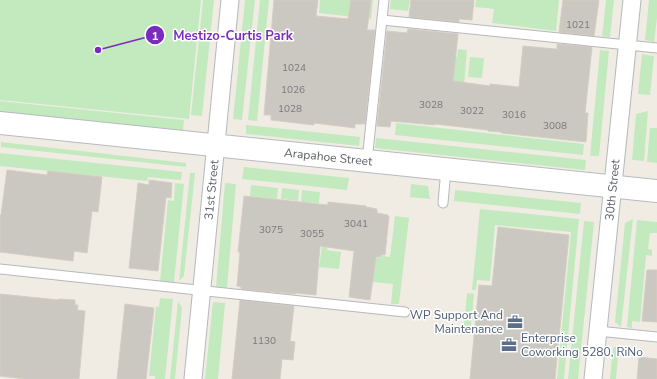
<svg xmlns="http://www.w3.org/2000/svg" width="657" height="379" viewBox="0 0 657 379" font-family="'Nunito Sans',sans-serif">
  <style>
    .green { fill: #c2eabe }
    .building { fill: #cbc7c1; stroke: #d6cdc2 }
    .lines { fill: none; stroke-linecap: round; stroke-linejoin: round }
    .lane-casing { stroke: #b5b8bc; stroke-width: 11 }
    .street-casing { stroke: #b5b8bc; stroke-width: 19 }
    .secondary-casing { stroke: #b6bac0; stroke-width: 24 }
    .lane { stroke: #fff; stroke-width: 9 }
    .street { stroke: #fff; stroke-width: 17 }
    .secondary { stroke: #fff; stroke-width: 22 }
    .labels { text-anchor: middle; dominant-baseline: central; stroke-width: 3; stroke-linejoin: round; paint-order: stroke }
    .number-label { font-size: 10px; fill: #787a7d }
    .street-label { font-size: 12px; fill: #5c6166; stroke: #fff }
    .service-label { font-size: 12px; fill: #4e5e75; stroke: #fff; text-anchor: end }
    .leader { fill: none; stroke: #7b2cbf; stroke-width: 1.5 }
    .callout-dot { fill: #7b2cbf; stroke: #fff; stroke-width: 1.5 }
    .mark-label { font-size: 12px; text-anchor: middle; font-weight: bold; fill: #fff }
    .callout-label { font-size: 13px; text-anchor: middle; font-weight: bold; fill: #7b2cbf; stroke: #fff; stroke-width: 3; stroke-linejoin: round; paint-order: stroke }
  </style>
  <rect width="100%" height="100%" fill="#f0ece4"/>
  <g class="green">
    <polygon points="0,0 201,0 189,119 0,100"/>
    <polygon points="203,0 214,0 202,116 191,115"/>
    <polygon points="245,0 255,0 242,120 233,119"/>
    <polygon points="260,0 269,0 257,121 248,120"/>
    <polygon points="320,0 373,0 371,19 319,13"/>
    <polygon points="391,0 410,0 408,11 390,9"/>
    <polygon points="476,0 559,0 556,31 492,23 494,9 475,7"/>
    <polygon points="606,0 614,0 610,37 602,36"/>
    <polygon points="649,0 657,0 657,18 654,42 645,40"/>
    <polygon points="458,49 467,50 464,86 454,85 454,77 446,76 447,56 457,57"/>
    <polygon points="600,50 609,51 599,156 590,156"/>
    <polygon points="642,54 654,56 650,95 638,94"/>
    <polygon points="470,57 484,58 482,78 468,77"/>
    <polygon points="0,101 184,120 183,131 0,113"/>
    <polygon points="648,111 644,161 632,160 636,114"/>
    <polygon points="396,123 584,144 583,155 395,135"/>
    <polygon points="246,125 360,137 359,146 246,134"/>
    <polygon points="650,128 657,128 657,163 647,162"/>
    <polygon points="376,138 586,160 585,170 375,148"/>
    <polygon points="1,142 186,163 186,167 1,147"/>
    <polygon points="0,153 182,172 181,180 148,177 147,181 0,166"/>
    <polygon points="244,167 349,178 347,190 242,179"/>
    <polygon points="190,173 195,173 184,276 179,281"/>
    <polygon points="175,183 184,184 174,282 160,281 168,200 174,201"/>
    <polygon points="225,183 236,184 227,288 216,287"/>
    <polygon points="411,184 428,186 430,199 410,197"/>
    <polygon points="251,185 278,188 277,199 250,196"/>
    <polygon points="282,188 299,190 298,201 281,199"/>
    <polygon points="302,190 320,192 319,203 301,202"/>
    <polygon points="455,190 581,203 580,214 454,201"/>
    <polygon points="480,209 579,219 564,379 557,379 571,232 495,225 490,281 477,280 476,290 472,290"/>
    <polygon points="395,216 409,218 399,304 391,304 393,284 372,282 375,258 381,258 382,256 390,257"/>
    <polygon points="633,219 621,327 615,322 625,223"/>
    <polygon points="637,220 657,222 657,233 650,233 648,249 652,250 652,256 646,255 640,322 632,321 632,328 627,327"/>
    <polygon points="584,221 594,222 578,379 568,379"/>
    <polygon points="323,240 328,240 327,250 341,252 339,269 319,267"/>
    <polygon points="467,293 474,294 470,335 463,334"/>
    <polygon points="160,298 173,299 165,379 155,379 155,376 149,376 156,306 159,307"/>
    <polygon points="178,301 182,308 175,379 170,379"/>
    <polygon points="213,302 225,303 218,379 205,379"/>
    <polygon points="619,345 616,379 610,379 613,348"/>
  </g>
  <g class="building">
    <polygon points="274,0 318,0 316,16 348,19 351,0 371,0 367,30 375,30 365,124 355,124 355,128 314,123 314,125 271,120 271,115 264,115"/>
    <polygon points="411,0 474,0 472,20 459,19 459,22 409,17"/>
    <polygon points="563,0 599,0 594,36 559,32"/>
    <polygon points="408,29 458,34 453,81 490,86 490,84 519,87 523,46 555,49 557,49 557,44 592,47 585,113 588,113 586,142 501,133 501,132 488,131 488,130 435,124 435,125 391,121 390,127 377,126 387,31 407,33"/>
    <polygon points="7,170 47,175 48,171 102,177 98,212 92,211 87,253 74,251 73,261 0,252 0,215 1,215"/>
    <polygon points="149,180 172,183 171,198 166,197 158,271 129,268 138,183 149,185"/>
    <polygon points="244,196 328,205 328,202 366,206 366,207 377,209 377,213 388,215 388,216 389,216 385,255 381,255 381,257 376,257 370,300 349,297 354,251 320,246 316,295 296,293 295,294 241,289 241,287 237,286 240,252 238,252"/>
    <polygon points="498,227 569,235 555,379 470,379 479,285 492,286"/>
    <polygon points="647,270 657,270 657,322 642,321"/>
    <polygon points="0,294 59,300 59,299 75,300 75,305 78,305 77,310 85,311 79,379 25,379 0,376"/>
    <polygon points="240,300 294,306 290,341 295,342 293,360 282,359 280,379 232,379"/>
    <polygon points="125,304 154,308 146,379 117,379"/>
    <polygon points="639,357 657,359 657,379 637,379"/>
  </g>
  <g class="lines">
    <g class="lane-casing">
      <g id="lane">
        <polyline points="382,20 657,48"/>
        <polyline points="367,161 384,0"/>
        <polyline points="443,203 446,169"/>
        <polyline points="0,269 405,312"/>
        <polyline points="598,331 657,337"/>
      </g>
    </g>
    <g class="street-casing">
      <g id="street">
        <path id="s1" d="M193,379L230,0"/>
        <path id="s2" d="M593,379L632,0"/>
      </g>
    </g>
    <g class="secondary-casing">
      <g id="secondary">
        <path id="s3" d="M0,123L657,191"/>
      </g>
    </g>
    <use href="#lane" class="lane"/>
    <use href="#street" class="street"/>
    <use href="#secondary" class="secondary"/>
  </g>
  <defs>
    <g id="office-bare" transform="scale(1.2)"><path d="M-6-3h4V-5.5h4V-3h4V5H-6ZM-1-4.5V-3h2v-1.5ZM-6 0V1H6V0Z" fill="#5c6f8a" stroke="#fff" stroke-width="2.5" paint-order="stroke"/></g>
  </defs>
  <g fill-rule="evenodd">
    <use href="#office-bare" x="515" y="322"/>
    <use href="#office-bare" x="509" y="345"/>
  </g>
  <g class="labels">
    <g class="number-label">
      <text x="578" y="25">1021</text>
      <text x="294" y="68">1024</text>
      <text x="293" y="90">1026</text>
      <text x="431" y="105">3028</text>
      <text x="290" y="109">1028</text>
      <text x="472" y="111">3022</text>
      <text x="514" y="115">3016</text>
      <text x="555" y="126">3008</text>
      <text x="356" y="224">3041</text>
      <text x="271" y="230">3075</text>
      <text x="312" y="234">3055</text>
      <text x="264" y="341">1130</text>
    </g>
    <g class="street-label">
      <text stroke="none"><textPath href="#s3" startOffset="330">Arapahoe Street</textPath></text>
      <text stroke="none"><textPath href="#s1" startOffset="190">31st Street</textPath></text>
      <text stroke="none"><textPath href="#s2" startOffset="190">30th Street</textPath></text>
    </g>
    <g class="service-label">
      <text x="503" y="315">WP Support And<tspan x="503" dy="14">Maintenance</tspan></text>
      <text x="521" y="338" text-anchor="start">Enterprise<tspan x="521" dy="14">Coworking 5280, RiNo</tspan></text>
    </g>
  </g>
  <path class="leader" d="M98 50L155 35"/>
  <g class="callout-dot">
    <circle cx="98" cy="50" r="4"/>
    <circle cx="155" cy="35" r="10"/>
  </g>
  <g class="mark-label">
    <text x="155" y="40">1</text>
  </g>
  <g class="callout-label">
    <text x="233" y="40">Mestizo-Curtis Park</text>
  </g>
</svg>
